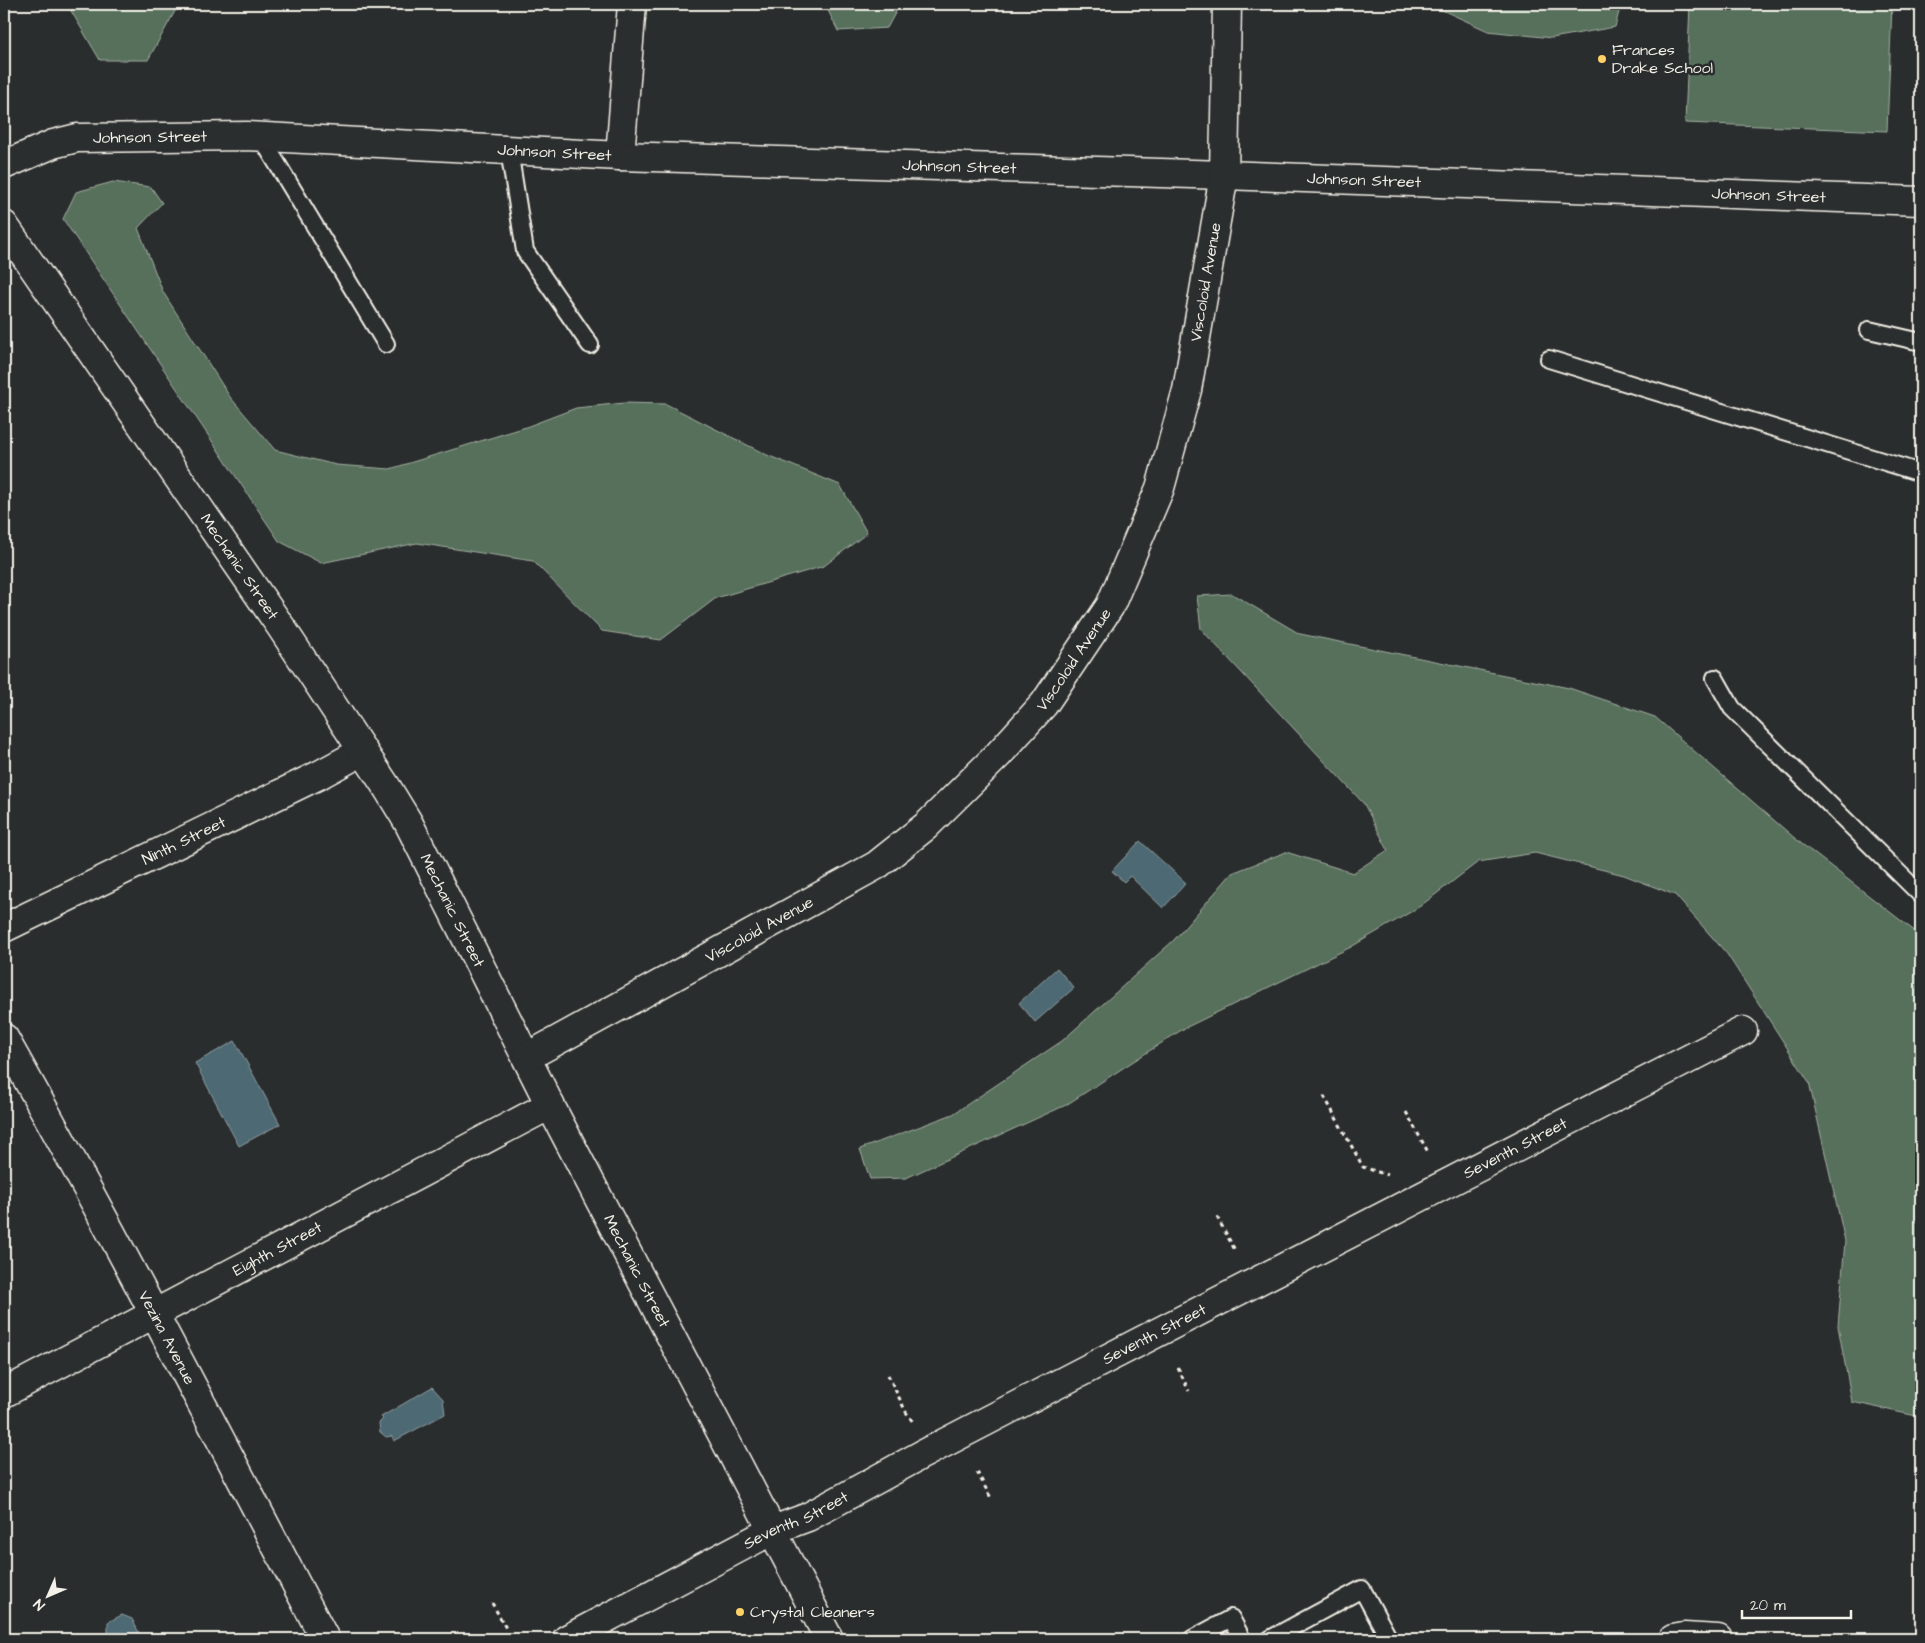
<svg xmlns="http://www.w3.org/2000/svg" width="1925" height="1643" viewBox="0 0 1925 1643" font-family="'Architects Daughter',sans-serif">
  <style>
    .green { fill: #566f5c; stroke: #a5b0a2 }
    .water { fill: #4e6973; stroke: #909fa2 }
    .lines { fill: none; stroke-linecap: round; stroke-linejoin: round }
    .lane-casing { stroke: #f4f1e8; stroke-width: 20 }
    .street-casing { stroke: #f4f1e8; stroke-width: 31 }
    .secondary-casing { stroke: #f4f1e8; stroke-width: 31 }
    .path { stroke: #f4f1e8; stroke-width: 3; stroke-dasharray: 4 4; stroke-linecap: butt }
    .lane { stroke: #2a2d2e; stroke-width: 16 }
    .street { stroke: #2a2d2e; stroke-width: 28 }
    .secondary { stroke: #2a2d2e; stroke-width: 28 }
    .poi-dot { fill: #ffd166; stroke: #2a2d2e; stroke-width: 2 }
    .labels { text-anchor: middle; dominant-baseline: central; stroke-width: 5; stroke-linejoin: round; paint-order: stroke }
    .poi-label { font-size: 16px; fill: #f4f1e8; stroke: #2a2d2e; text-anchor: start }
    .street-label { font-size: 16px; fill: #f4f1e8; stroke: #2a2d2e }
  </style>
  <rect width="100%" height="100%" fill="#2a2d2e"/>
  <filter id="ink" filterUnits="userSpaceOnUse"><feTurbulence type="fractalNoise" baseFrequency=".02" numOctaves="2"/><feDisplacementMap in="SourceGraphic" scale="10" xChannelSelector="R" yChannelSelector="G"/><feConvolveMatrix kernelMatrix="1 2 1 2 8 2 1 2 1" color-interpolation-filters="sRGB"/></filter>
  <g filter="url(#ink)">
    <g class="green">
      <polygon points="67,4 179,4 148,60 100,60"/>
      <polygon points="825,4 900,4 887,28 838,31"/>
      <polygon points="1429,4 1621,4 1615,27 1552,38 1488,31"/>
      <polygon points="1690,4 1892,4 1887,131 1685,123"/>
      <polygon points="113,182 151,187 162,203 138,228 163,292 230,397 275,450 336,465 390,469 526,427 576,408 624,403 666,404 767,455 840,485 867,533 824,566 716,598 661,640 602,631 533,561 417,543 321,563 279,541 63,219 76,192"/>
      <polygon points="1232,594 1300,634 1569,688 1655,717 1798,841 1921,936 1921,1417 1852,1402 1838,1326 1845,1241 1809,1082 1727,954 1675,895 1624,875 1535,853 1478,862 1419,907 1351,947 1183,1029 1066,1105 906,1178 870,1179 860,1149 953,1114 1062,1041 1174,940 1232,873 1286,852 1353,873 1388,850 1364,804 1201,629 1197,596"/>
    </g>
    <g class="water">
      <polygon points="1140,841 1186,883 1163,908 1130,876 1124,882 1112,871"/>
      <polygon points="1057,968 1074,988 1035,1022 1019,1003"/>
      <polygon points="235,1041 280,1124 239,1146 195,1063"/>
      <polygon points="432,1387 443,1399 445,1414 394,1441 392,1436 386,1437 380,1432 379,1423 383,1419 381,1417"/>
      <polygon points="122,1615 132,1619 142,1639 108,1639 108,1622"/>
    </g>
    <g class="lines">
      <g class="lane-casing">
        <g id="lane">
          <polyline points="261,137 386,344"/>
          <polyline points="509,150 525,251 590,345"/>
          <polyline points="1869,330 1921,342"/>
          <polyline points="1549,359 1921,473"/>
          <polyline points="1715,678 1732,708 1921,895"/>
          <polyline points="1192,1639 1231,1618 1242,1639"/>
          <polyline points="1270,1639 1362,1589 1389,1639"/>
        </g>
      </g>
      <g class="street-casing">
        <g id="street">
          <polyline points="620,156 632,4"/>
          <path id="s1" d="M4,165L53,144L77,138L247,136L620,156L1224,175L1921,201"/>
          <path id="s2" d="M4,928L319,775L363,751"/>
          <path id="s3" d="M4,1038C116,1236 219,1438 325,1639"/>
          <path id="s4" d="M4,1393L550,1105"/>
          <path id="s5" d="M567,1639L773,1530L808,1517L923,1454L1112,1356L1743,1031"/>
        </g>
      </g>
      <g class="secondary-casing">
        <g id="secondary">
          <path id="s6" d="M4,225L281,627L386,786L408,822L550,1105L829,1639"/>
          <path id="s7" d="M527,1057L877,865L926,826L998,755L1044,704L1110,606L1160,488L1187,390L1224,175L1227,4"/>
          <polyline points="1673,1639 1684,1637 1718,1639"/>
        </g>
      </g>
      <g class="path">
        <polyline points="1324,1096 1363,1167 1387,1175"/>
        <polyline points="1406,1112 1428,1152"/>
        <polyline points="1217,1217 1236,1252"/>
        <polyline points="1178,1368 1189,1391"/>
        <polyline points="888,1375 906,1412 913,1422"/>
        <polyline points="977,1472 991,1498"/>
        <polyline points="492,1603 507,1630"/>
        <polyline points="428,1636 430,1639"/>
      </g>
      <use href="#lane" class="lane"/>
      <use href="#street" class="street"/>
      <use href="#secondary" class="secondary"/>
    </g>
  </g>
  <g class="poi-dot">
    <circle cx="1602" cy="59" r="5"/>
    <circle cx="740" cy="1612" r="5"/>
  </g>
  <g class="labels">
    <g class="poi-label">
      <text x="1612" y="50">Frances<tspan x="1612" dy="18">Drake School</tspan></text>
      <text x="750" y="1612">Crystal Cleaners</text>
    </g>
    <g class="street-label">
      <text stroke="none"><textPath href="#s1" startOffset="151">Johnson Street</textPath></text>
      <text stroke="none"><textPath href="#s1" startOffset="556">Johnson Street</textPath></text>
      <text stroke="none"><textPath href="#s1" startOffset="961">Johnson Street</textPath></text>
      <text stroke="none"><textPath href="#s1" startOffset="1366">Johnson Street</textPath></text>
      <text stroke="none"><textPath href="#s1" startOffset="1771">Johnson Street</textPath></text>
      <text stroke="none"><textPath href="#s7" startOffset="1089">Viscoloid Avenue</textPath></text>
      <text stroke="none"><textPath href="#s6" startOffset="415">Mechanic Street</textPath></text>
      <text stroke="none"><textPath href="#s7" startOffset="685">Viscoloid Avenue</textPath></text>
      <text stroke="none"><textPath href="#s2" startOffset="200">Ninth Street</textPath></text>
      <text stroke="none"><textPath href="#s6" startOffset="820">Mechanic Street</textPath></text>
      <text stroke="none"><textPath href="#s7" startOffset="265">Viscoloid Avenue</textPath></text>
      <text stroke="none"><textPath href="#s5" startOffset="1068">Seventh Street</textPath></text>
      <text stroke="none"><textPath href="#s4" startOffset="309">Eighth Street</textPath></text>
      <text stroke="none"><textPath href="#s6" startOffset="1225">Mechanic Street</textPath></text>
      <text stroke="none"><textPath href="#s5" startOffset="662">Seventh Street</textPath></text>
      <text stroke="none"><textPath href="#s3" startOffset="341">Vezina Avenue</textPath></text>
      <text stroke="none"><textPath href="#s5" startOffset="258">Seventh Street</textPath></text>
    </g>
  </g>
  <rect width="1925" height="1643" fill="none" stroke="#2a2d2e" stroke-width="20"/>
  <rect x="10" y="10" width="1905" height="1623" fill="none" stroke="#f4f1e8" stroke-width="2" filter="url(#ink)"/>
  <g transform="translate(48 1596) rotate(225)" stroke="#2a2d2e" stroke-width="4" paint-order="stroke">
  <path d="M0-4L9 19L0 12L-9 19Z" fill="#f4f1e8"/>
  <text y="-8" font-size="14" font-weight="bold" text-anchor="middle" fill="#f4f1e8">N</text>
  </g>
  <path d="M1742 1610v8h109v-8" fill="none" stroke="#f4f1e8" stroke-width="2.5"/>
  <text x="1750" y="1610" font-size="15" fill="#f4f1e8" stroke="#2a2d2e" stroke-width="4" paint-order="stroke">20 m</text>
</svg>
